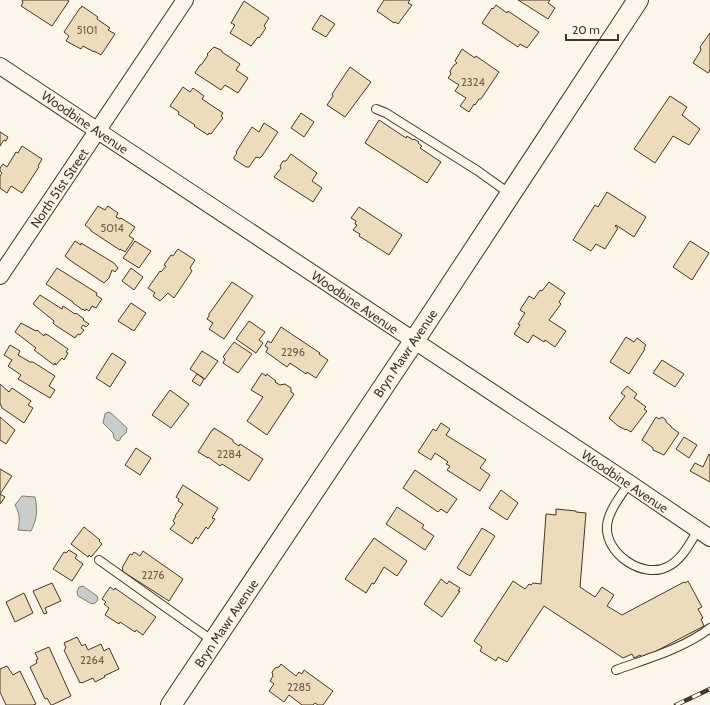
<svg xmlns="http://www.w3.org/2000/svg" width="710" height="705" viewBox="0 0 710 705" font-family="Cabin,sans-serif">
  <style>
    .water { fill: #c9cecd; stroke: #887966 }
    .building { fill: #ecdcbc; stroke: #4a3520 }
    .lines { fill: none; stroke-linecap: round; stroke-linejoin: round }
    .service-casing { stroke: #4a3520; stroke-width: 10 }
    .minor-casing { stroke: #4a3520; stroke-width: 18 }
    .tertiary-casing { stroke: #4a3520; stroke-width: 22 }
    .service { stroke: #fbf6e9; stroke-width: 8 }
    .minor { stroke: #fbf6e9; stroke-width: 16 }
    .tertiary { stroke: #fbf6e9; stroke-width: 20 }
    .rail-casing { stroke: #4a3520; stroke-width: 4.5 }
    .rail { stroke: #fbf6e9; stroke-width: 3; stroke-dasharray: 9; stroke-linecap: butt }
    .labels { text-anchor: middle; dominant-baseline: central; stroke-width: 3; stroke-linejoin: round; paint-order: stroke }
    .number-label { font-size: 11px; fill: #725f47 }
    .street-label { font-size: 13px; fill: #4a3520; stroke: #fbf6e9 }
  </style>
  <rect width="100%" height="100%" fill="#fbf6e9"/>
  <g class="water">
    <polygon points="108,412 111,413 127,428 126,433 121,437 120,440 117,441 114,438 113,433 103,423 105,414"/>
    <path d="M22,496L35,497C38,510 37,519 31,531L18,530C20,521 20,514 15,505Z"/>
    <polygon points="83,586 97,596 98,600 95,603 92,604 78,596 77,592 79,587"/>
  </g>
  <g class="building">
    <polygon points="22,0 67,0 69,1 52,26 21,6 23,3"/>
    <polygon points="384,0 410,0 408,3 412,5 398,24 395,22 394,23 377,11"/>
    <polygon points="518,0 550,0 548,3 555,8 548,19"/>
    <polygon points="244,1 269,18 264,26 266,28 259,38 258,37 251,46 230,33 235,25 231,23"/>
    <polygon points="496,5 507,13 508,11 539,32 527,48 520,44 518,47 482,23 492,8 493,9"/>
    <polygon points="82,6 98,17 97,19 110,28 108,30 115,34 101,55 94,51 94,52 83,46 81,49 66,41 69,36 64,32 80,8 81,8"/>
    <polygon points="321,15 335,24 326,37 312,29"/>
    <polygon points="710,33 710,70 708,73 693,63 701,50 700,47"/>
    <polygon points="214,47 221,50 222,52 240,64 236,70 248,78 238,93 225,85 221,90 195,73 200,65 202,64 208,55 207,54"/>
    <polygon points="462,49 475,58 476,56 499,72 481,99 479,99 475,105 474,104 469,112 460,106 466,98 455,91 459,85 448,78 451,74 450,71 454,65 457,63 455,61"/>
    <polygon points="350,67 371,82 345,117 327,105 333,96 332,94"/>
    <polygon points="183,87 190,92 193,88 204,96 202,99 223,113 221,116 223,118 211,134 209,133 208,135 194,126 195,125 178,114 179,112 170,106"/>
    <polygon points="670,96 687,107 682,115 700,129 689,145 673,136 655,163 634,149"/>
    <polygon points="301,113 314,122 304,137 291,128"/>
    <polygon points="379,120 406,138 407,136 413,140 414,139 419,142 418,143 422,146 420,148 441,162 427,183 365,143"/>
    <polygon points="264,123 278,132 262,156 260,158 256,157 249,167 246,167 234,159 234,157 237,153 236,152 252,127 259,132"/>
    <polygon points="0,132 8,137 6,141 4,140 0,146"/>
    <polygon points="22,146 42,159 38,166 39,167 22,193 11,186 7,193 0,188 0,176 2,173 0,171 0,168 3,164 7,167 16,152 18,153"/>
    <polygon points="291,154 317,173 312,181 322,188 313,202 274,177 281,168 280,166 283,161 286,161"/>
    <polygon points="607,192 646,217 634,237 616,225 615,226 618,228 605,249 596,244 591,251 573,240 595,205 598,207"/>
    <polygon points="98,206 105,210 108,206 118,213 116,217 120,219 121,218 135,227 129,236 134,239 125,252 120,249 120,250 91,231 91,230 85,225"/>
    <polygon points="359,207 402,235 389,255 359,236 360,234 353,230 357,225 355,224 356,221 351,218"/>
    <polygon points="75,241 81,245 81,243 114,263 118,268 115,272 112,270 109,278 104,283 71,261 65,256"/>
    <polygon points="135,241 151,251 139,268 123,258"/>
    <polygon points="690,241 709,253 692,280 673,267"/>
    <polygon points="178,249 195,260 190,268 192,271 174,298 168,293 160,301 153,296 155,293 148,288 160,271 161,272 166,266 164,265 171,255 173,256"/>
    <polygon points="57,268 97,293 96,295 102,299 96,308 92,306 89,311 86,309 85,311 83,309 83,310 73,303 73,302 46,284"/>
    <polygon points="131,268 143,277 134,290 122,281"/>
    <polygon points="232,282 253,296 224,339 209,329 213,323 207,319 209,316 209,314"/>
    <polygon points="549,282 565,293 559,302 561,304 549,320 566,331 555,347 545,340 544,342 533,335 528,343 514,334 520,325 518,324 525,313 520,310 529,296 534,299 540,290 542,291"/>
    <polygon points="40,295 62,309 63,306 75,314 76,313 84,319 83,320 89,324 86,327 83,325 81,328 84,330 80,335 78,334 75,338 55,325 53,323 54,321 33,304"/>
    <polygon points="131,303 146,313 134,331 118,321"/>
    <polygon points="249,321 265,332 259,340 263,343 256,353 236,339"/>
    <polygon points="21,323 36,331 37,330 44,336 45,334 48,335 68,349 66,352 68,353 64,360 62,358 56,365 55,363 54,365 34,350 36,348 15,332"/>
    <polygon points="281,327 320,353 319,354 328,360 316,378 307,372 306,374 290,363 287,367 266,352 268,348 265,346 268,341 271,343"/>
    <polygon points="626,337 634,342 637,338 646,345 644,348 645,349 629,374 610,362"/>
    <polygon points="234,342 252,354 238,373 223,363 225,359 223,357"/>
    <polygon points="10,345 20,351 18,355 30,362 33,362 55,376 49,386 55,390 50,398 18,379 21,375 8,366 12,360 4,355"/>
    <polygon points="202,351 218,361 205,379 190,369"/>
    <polygon points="112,353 126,362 110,387 96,378"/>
    <polygon points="662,360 684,374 675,387 653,373"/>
    <polygon points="262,373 266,376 267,374 276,381 275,382 280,385 285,384 291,388 291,392 294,394 267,435 247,421 263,397 251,390"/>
    <polygon points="197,374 204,379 200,386 192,381"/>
    <polygon points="0,384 9,392 12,388 31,401 28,405 33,408 24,423 2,408 0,403"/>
    <polygon points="627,386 637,394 634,398 646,407 644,409 647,411 631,432 626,429 626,430 618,426 609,418 625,396 621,393"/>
    <polygon points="170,390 189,404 171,428 152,415"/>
    <polygon points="0,417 15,430 6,444 0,440"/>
    <polygon points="656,417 659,419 662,417 666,420 666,422 671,426 671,427 679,433 664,455 653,450 653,448 642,440"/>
    <polygon points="441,423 450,429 446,435 486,460 480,468 490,475 480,491 447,470 450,466 446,464 448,462 435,453 431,460 418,452 433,429 436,431"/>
    <polygon points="214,428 233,440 233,442 239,446 240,444 263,459 249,481 222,464 220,466 208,457 208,458 198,452 212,430 213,430"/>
    <polygon points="684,437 697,445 689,458 676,449"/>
    <polygon points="136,448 151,458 140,475 125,465"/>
    <polygon points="709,454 710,455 710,482 690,471 695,463 703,467"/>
    <polygon points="0,469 12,476 0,494 5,497 0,504"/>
    <polygon points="415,470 457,499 447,513 441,509 438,512 403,488"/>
    <polygon points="183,485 218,508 212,518 215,519 208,529 206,527 198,539 196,537 192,544 170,529 175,523 173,521 176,516 175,516 183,504 178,501 179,499 176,497"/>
    <polygon points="501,490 518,503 507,520 489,508"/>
    <polygon points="397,507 424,525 422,528 434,536 425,550 386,524"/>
    <polygon points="556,509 576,511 576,512 586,513 580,587 595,597 602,587 614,595 607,606 622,615 684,582 685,583 688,581 702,607 698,609 703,618 701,619 704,626 643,658 640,655 634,658 632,654 623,658 544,606 507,662 498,657 496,661 480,651 482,647 474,641 513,581 525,589 529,584 531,585 533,583 541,584 546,514 556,515"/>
    <polygon points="84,527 100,540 99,541 102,544 91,557 89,555 88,557 71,544"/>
    <polygon points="482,528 495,536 470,576 457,568"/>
    <polygon points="374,538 407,561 397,576 384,567 374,584 372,583 366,593 345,579"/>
    <polygon points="69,550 77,555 75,558 83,564 72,581 53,569 64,552 66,553"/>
    <polygon points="143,551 183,579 169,601 122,571 123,569 122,568 130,554 132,555 134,552 140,556"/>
    <polygon points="441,579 447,584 449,581 460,588 458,591 460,591 442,617 424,604"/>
    <polygon points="52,583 61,601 45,608 47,613 44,614 33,591"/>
    <polygon points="110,587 114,590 115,588 156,617 143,635 136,630 135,632 120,622 119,624 105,615 109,608 104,604 106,602 102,599"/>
    <polygon points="24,593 33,613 15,622 6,602"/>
    <polygon points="77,637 82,646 85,644 88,650 101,644 104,651 109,648 119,669 104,676 105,677 95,682 93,678 82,683 81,682 80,683 64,650 66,648 64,643"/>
    <polygon points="49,647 71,696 52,705 51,705 47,698 45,699 30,667 37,663 36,660 38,659 35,653"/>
    <polygon points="281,664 296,676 299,672 302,674 304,670 333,691 323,705 318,705 315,703 313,705 302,705 289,695 284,702 269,691 274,684 270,681 273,676 272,672 275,668 279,667"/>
    <polygon points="7,666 13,675 20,671 36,704 33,705 6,705 0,692 0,669"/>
  </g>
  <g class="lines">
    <g class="service-casing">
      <g id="service">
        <polyline points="376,109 386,113 478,171 510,194"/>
        <path d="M629,483C621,496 608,511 607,526C605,554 643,579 667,567C682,560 690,543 698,530"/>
        <polyline points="99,560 213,641"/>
        <path d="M616,670C646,659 685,648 710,628"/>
      </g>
    </g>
    <g class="minor-casing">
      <g id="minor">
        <polyline points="0,66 629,483 710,538"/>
        <polyline points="0,276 185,0"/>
      </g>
    </g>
    <g class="tertiary-casing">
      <polyline id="tertiary" points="171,705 414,341 638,0"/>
    </g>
    <use href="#service" class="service"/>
    <use href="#minor" class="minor"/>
    <use href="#tertiary" class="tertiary"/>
    <g class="rail-casing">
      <polyline id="rail" points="676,705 710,689"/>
    </g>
    <use href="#rail" class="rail"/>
  </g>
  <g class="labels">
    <g class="number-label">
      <text x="87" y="30">5101</text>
      <text x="473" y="82">2324</text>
      <text x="112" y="228">5014</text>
      <text x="293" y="352">2296</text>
      <text x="229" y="454">2284</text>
      <text x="153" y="575">2276</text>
      <text x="92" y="660">2264</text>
      <text x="299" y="687">2285</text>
    </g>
    <g class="street-label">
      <text transform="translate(85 122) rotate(34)">Woodbine Avenue</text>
      <text transform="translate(59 188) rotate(-56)">North 51st Street</text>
      <text transform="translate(355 302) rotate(34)">Woodbine Avenue</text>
      <text transform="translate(405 353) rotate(-56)">Bryn Mawr Avenue</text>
      <text transform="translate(625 481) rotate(34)">Woodbine Avenue</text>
      <text transform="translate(226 623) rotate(-56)">Bryn Mawr Avenue</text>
    </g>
  </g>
  <path d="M566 34v6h52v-6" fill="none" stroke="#4a3520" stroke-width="2"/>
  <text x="572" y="34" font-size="12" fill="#4a3520" stroke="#fbf6e9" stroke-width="3" paint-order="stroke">20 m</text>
</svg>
